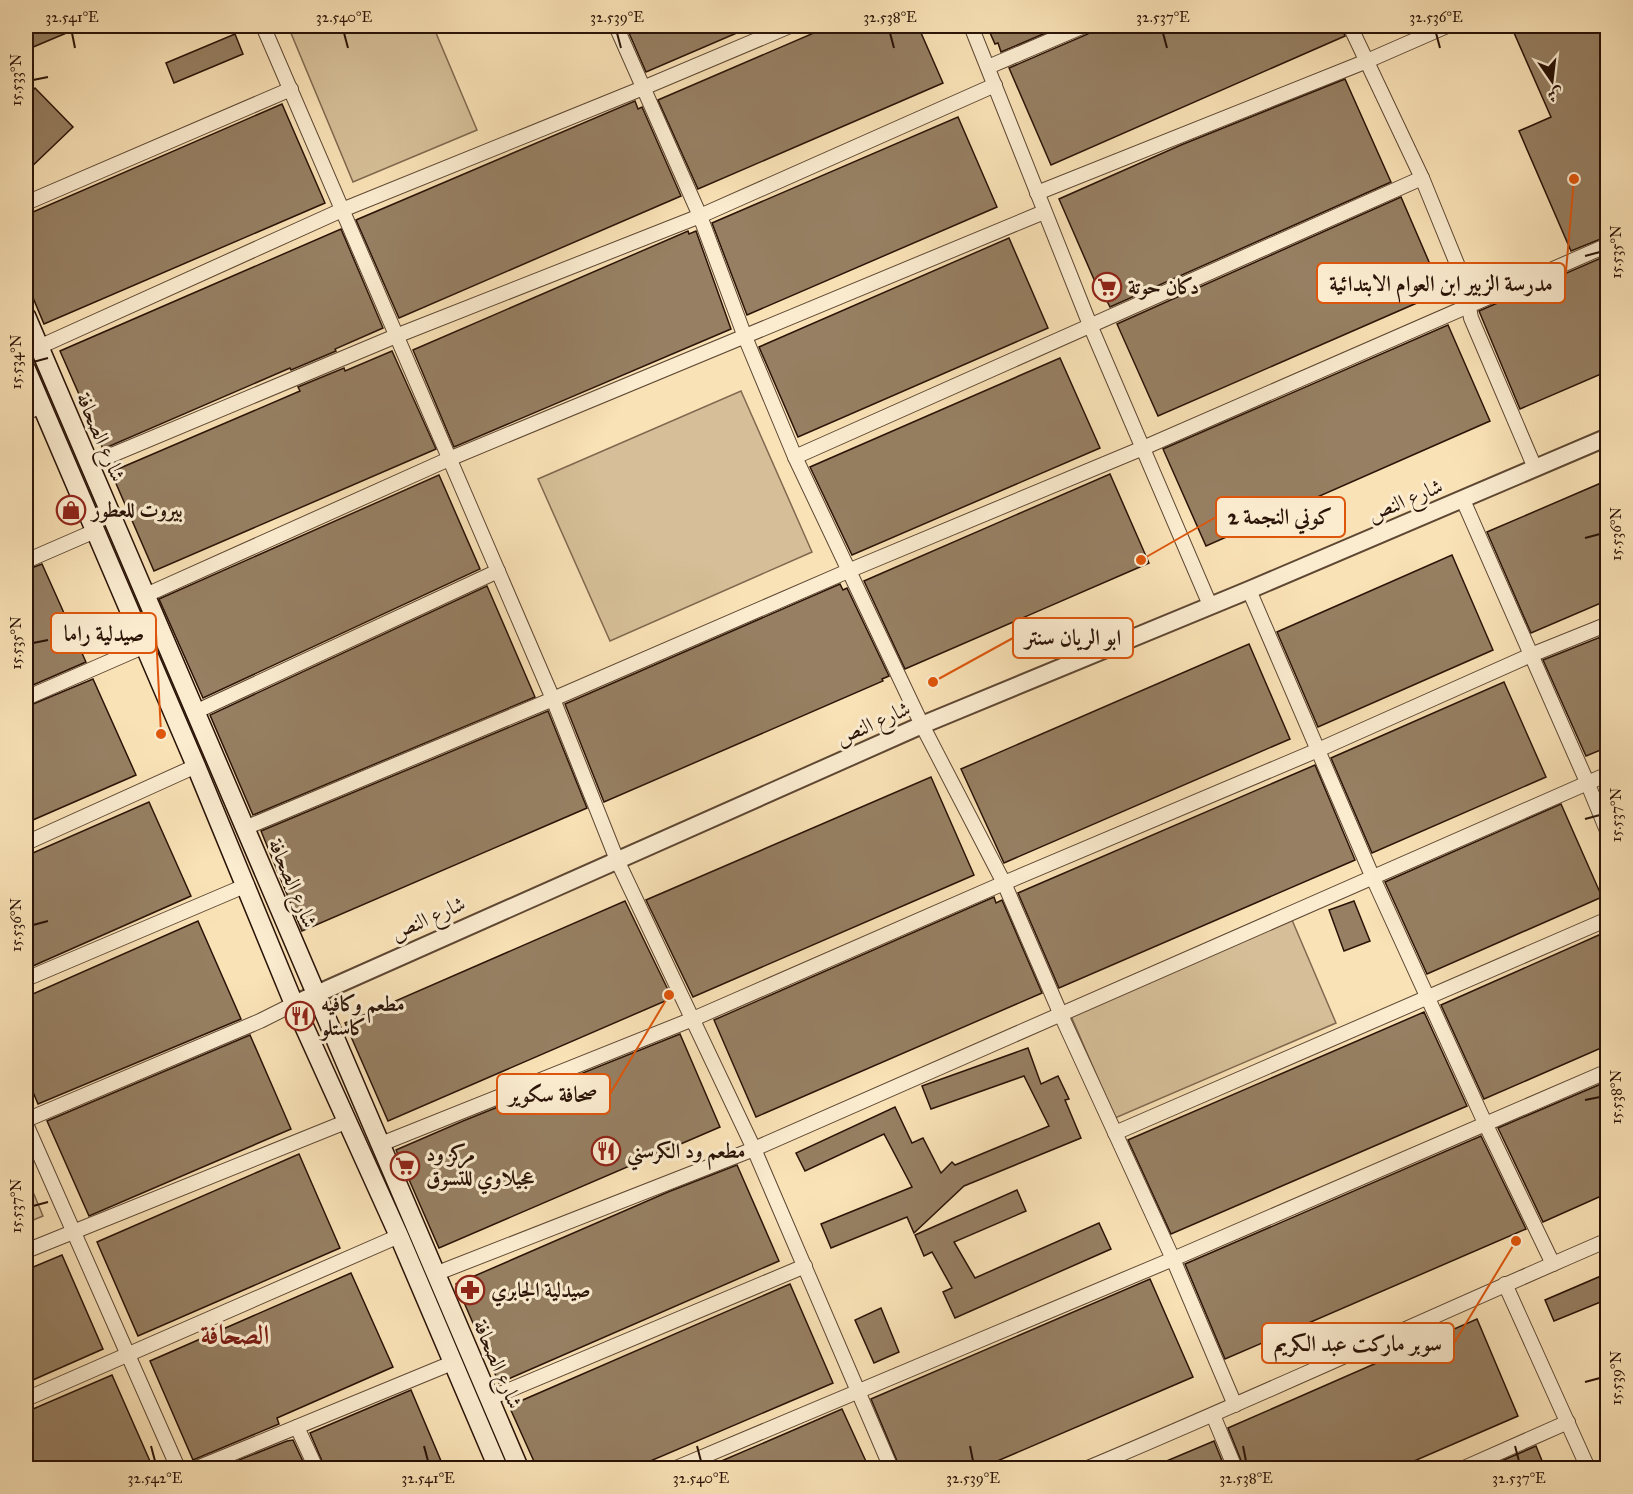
<svg xmlns="http://www.w3.org/2000/svg" width="1633" height="1494" viewBox="0 0 1633 1494" font-family="'IM FELL Great Primer',Amiri,serif">
  <style>
    .green { fill: #d6bf98; stroke: #806950; stroke-width: 1.5 }
    .building { fill: #967f62; stroke: #2a1307; stroke-width: 1.5 }
    .lines { fill: none; stroke-linecap: round; stroke-linejoin: round }
    .minor-casing { stroke: #5e4733; stroke-width: 16 }
    .tertiary-casing { stroke: #5e4733; stroke-width: 20 }
    .secondary-casing { stroke: #2a1307; stroke-width: 21 }
    .minor { stroke: #fbecd0; stroke-width: 14 }
    .tertiary { stroke: #fbecd0; stroke-width: 16 }
    .secondary { stroke: #fbecd0; stroke-width: 18 }
    .ticks { fill: none; stroke: #2a1307; stroke-width: 2 }
    .labels { text-anchor: middle; dominant-baseline: central; stroke-width: 6; stroke-linejoin: round; paint-order: stroke }
    .poi-label { font-size: 21px; font-weight: bold; fill: #2a1307; stroke: #fbecd0; text-anchor: start }
    .street-label { font-size: 21px; fill: #2a1307; stroke: #fbecd0 }
    .district-label { font-size: 27px; font-weight: bold; fill: #7a1f14; stroke: #fbecd0 }
    .leader { fill: none; stroke: #de560c; stroke-width: 2 }
    .callout-dot { fill: #de560c; stroke: #fbecd0; stroke-width: 2 }
    .callout { fill: #fbecd0; stroke: #de560c; stroke-width: 2 }
    .callout-label { font-size: 22px; text-anchor: middle; font-weight: bold; fill: #2a1307 }
    .neatline { fill: none; stroke: #2a1307; stroke-width: 2 }
    .ticks-label { font-size: 15px; text-anchor: middle; fill: #2a1307 }
  </style>
  <rect width="100%" height="100%" fill="#f9e2b6"/>
  <filter id="stains"><feTurbulence type="fractalNoise" baseFrequency=".00333" numOctaves="4"/><feColorMatrix values="0 0 0 0 .2 0 0 0 0 .09 0 0 0 0 .02 0 0 0 .5 -.17"/></filter>
  <radialGradient id="worn" r=".72"><stop offset=".6" stop-color="#630" stop-opacity="0"/><stop offset="1" stop-color="#630" stop-opacity=".3"/></radialGradient>
  <g class="green">
    <polygon points="288,26 433,26 477,130 353,182"/>
    <polygon points="741,391 812,552 610,641 538,479"/>
    <polygon points="1292,920 1336,1023 1115,1118 1071,1016"/>
    <polygon points="26,1175 43,1216 26,1223"/>
  </g>
  <g class="building">
    <polygon points="26,26 83,26 26,50"/>
    <polygon points="626,26 753,26 646,72"/>
    <polygon points="830,26 918,26 943,83 698,189 658,100"/>
    <polygon points="987,26 1062,26 1001,52 998,43 995,44"/>
    <polygon points="1093,26 1341,26 1345,36 1051,165 1009,68 1088,34"/>
    <polygon points="1511,26 1608,26 1608,236 1571,251 1519,131 1551,117"/>
    <polygon points="235,34 243,54 174,83 166,63"/>
    <polygon points="1345,79 1391,182 1110,307 1106,299 1103,300 1059,199 1181,145"/>
    <polygon points="35,88 73,127 26,172 26,97"/>
    <polygon points="635,101 638,109 642,107 681,196 399,318 356,220"/>
    <polygon points="282,104 325,203 44,324 26,281 26,215"/>
    <polygon points="958,117 997,207 747,315 712,223"/>
    <polygon points="1401,197 1442,292 1158,416 1117,324"/>
    <polygon points="341,229 383,328 335,349 336,351 291,370 290,368 103,449 60,351"/>
    <polygon points="688,231 689,234 696,231 731,329 454,447 413,350"/>
    <polygon points="1009,238 1048,328 798,437 759,347"/>
    <polygon points="1608,255 1608,371 1520,409 1479,311"/>
    <polygon points="1448,325 1490,421 1206,546 1163,449"/>
    <polygon points="392,351 436,449 154,571 111,472 300,391 298,387 344,368 345,371"/>
    <polygon points="1060,358 1100,448 852,555 810,467"/>
    <polygon points="1110,474 1149,563 905,669 864,581"/>
    <polygon points="439,475 480,569 203,698 159,599"/>
    <polygon points="1608,480 1608,600 1531,633 1487,532"/>
    <polygon points="1452,555 1493,650 1318,727 1277,632"/>
    <polygon points="42,564 86,662 26,688 26,570"/>
    <polygon points="840,584 843,590 847,588 889,676 882,679 883,681 604,802 565,704"/>
    <polygon points="487,586 535,697 253,815 210,715"/>
    <polygon points="1608,634 1608,747 1586,756 1543,660"/>
    <polygon points="1249,644 1290,739 1004,863 961,769"/>
    <polygon points="93,679 136,775 26,823 26,707"/>
    <polygon points="1504,682 1546,777 1372,853 1331,758"/>
    <polygon points="548,711 587,808 302,931 261,831"/>
    <polygon points="1315,765 1355,860 1059,988 1018,893"/>
    <polygon points="931,777 974,875 693,997 646,900"/>
    <polygon points="149,802 191,896 26,969 26,856"/>
    <polygon points="1561,804 1602,897 1427,974 1385,882"/>
    <polygon points="994,897 996,903 1002,900 1042,993 756,1117 714,1020"/>
    <polygon points="625,901 672,998 388,1121 345,1023"/>
    <polygon points="1354,901 1370,941 1344,951 1329,910"/>
    <polygon points="198,921 241,1019 38,1104 26,1075 26,997"/>
    <polygon points="1608,931 1608,1045 1484,1099 1441,1005"/>
    <polygon points="1424,1012 1467,1106 1171,1234 1128,1140"/>
    <polygon points="680,1034 720,1127 439,1248 396,1150 463,1121"/>
    <polygon points="250,1035 291,1129 89,1216 47,1121"/>
    <polygon points="1028,1048 1041,1084 1058,1076 1069,1099 1065,1100 1081,1138 964,1186 914,1233 907,1217 831,1248 821,1224 912,1187 884,1134 805,1171 796,1153 895,1107 912,1143 923,1138 941,1173 952,1162 955,1165 1049,1126 1024,1076 931,1109 922,1086"/>
    <polygon points="1608,1081 1608,1193 1543,1222 1498,1128"/>
    <polygon points="1481,1136 1526,1229 1225,1359 1185,1264"/>
    <polygon points="299,1154 340,1248 138,1336 97,1242"/>
    <polygon points="737,1165 779,1261 499,1383 456,1284 668,1192"/>
    <polygon points="1017,1190 1026,1211 954,1242 975,1278 1099,1223 1111,1249 955,1318 943,1292 952,1288 932,1252 924,1256 915,1235"/>
    <polygon points="62,1255 103,1349 26,1383 26,1270"/>
    <polygon points="351,1273 393,1367 277,1418 279,1424 193,1460 150,1361"/>
    <polygon points="1608,1273 1608,1299 1554,1321 1545,1300"/>
    <polygon points="1150,1279 1193,1377 981,1468 900,1468 871,1399"/>
    <polygon points="790,1284 833,1383 634,1468 537,1468 509,1406"/>
    <polygon points="881,1308 899,1352 874,1363 855,1320"/>
    <polygon points="1477,1319 1518,1416 1398,1468 1244,1468 1228,1428"/>
    <polygon points="112,1375 153,1468 26,1468 26,1412"/>
    <polygon points="411,1390 444,1468 325,1468 310,1433"/>
    <polygon points="842,1409 869,1468 705,1468 796,1429"/>
    <polygon points="293,1440 306,1468 219,1468 287,1441"/>
    <polygon points="1214,1441 1225,1468 1150,1468"/>
    <polygon points="1536,1446 1545,1468 1485,1468"/>
  </g>
  <g class="lines">
    <g class="minor-casing">
      <g id="minor">
        <polyline points="263,26 553,699 617,860 754,1149 891,1468"/>
        <polyline points="616,26 700,216 745,337 795,457 922,725 1004,883 1061,1015 1173,1259 1235,1405"/>
        <polyline points="971,26 1090,325 1210,605"/>
        <polyline points="1350,26 1422,178 1464,281 1471,318 1535,468"/>
        <polyline points="988,67 1084,26"/>
        <polyline points="1037,193 1367,61 1447,26"/>
        <polyline points="26,203 291,89"/>
        <polyline points="39,347 342,210 643,88 790,26"/>
        <polyline points="26,413 41,406"/>
        <polyline points="795,457 1422,178"/>
        <polyline points="88,465 396,336 700,216 995,85"/>
        <polyline points="1463,500 1587,782 1608,833"/>
        <polyline points="26,561 95,531"/>
        <polyline points="1249,590 1373,878 1485,1123 1553,1264"/>
        <polyline points="146,595 449,459 1044,212"/>
        <polyline points="26,698 145,646"/>
        <polyline points="195,712 498,571"/>
        <polyline points="245,828 553,699 848,571 1143,448 1608,245"/>
        <polyline points="26,843 196,766"/>
        <polyline points="26,979 247,885"/>
        <polyline points="26,1120 260,1021 294,1004"/>
        <polyline points="26,1124 178,1468"/>
        <polyline points="1115,1133 1608,919"/>
        <polyline points="381,1144 693,1019 1004,883 1318,750 1531,655 1608,624"/>
        <polyline points="26,1251 348,1121"/>
        <polyline points="435,1274 754,1149 1608,774"/>
        <polyline points="1505,1284 1588,1468"/>
        <polyline points="26,1399 399,1236"/>
        <polyline points="488,1399 805,1266"/>
        <polyline points="1213,1415 1235,1468"/>
        <polyline points="297,1427 316,1468"/>
        <polyline points="197,1468 452,1363"/>
        <polyline points="676,1468 1173,1259 1608,1071"/>
        <path d="M1088,1468C1262,1395 1434,1315 1608,1240"/>
        <polyline points="1464,1468 1568,1422"/>
      </g>
    </g>
    <g class="tertiary-casing">
      <polyline id="tertiary" points="294,1004 922,725 1249,590 1608,437"/>
    </g>
    <g class="secondary-casing">
      <g id="secondary">
        <polyline points="26,316 519,1468"/>
        <polyline points="26,369 196,766 294,1004 399,1236 498,1468"/>
      </g>
    </g>
    <use href="#minor" class="minor"/>
    <use href="#tertiary" class="tertiary"/>
    <use href="#secondary" class="secondary"/>
  </g>
  <path class="ticks" d="M72,33L75,48M344,33L348,48M617,33L621,48M890,33L894,48M1163,33L1167,48M1436,33L1440,48M33,80L48,77M1585,256L1600,252M33,362L48,358M1585,538L1600,534M33,643L48,640M1585,819L1600,815M33,925L48,921M1585,1100L1600,1097M33,1206L48,1202M1585,1382L1600,1378M151,1446L155,1461M424,1446L428,1461M697,1446L701,1461M970,1446L973,1461M1243,1446L1246,1461M1515,1446L1519,1461"/>
  <defs>
    <g id="supermarket-ring" transform="scale(1.5)"><circle r="9.5" fill="#fbecd0" stroke="#8f2418" stroke-width="1.5"/><path d="M-6-5.5h2.5l.6 2H6L4.5 2H-2.5L-4.4-4H-6ZM-1.5 3.2a1.3 1.3 0 1 0 .1 0ZM3 3.2a1.3 1.3 0 1 0 .1 0Z" fill="#8f2418"/></g>
    <g id="shop-ring" transform="scale(1.5)"><circle r="9.5" fill="#fbecd0" stroke="#8f2418" stroke-width="1.5"/><path d="M-5-2.5h2.3a2.7 3.5 0 0 1 5.4 0H5L5.5 6h-11ZM-1.5-2.5h3a1.5 2.3 0 0 0-3 0Z" fill="#8f2418"/></g>
    <g id="restaurant-ring" transform="scale(1.5)"><circle r="9.5" fill="#fbecd0" stroke="#8f2418" stroke-width="1.5"/><path d="M-5-6h1v4h1v-4h1v4h1v-4h1v5L-1.5 .5V6h-2V.5L-5-1ZM5-6V6H3V1.5H1.5Q1.5-4 5-6Z" fill="#8f2418"/></g>
    <g id="pharmacy-ring" transform="scale(1.5)"><circle r="9.5" fill="#fbecd0" stroke="#8f2418" stroke-width="1.5"/><path d="M-2-6h4v4h4v4h-4v4h-4v-4h-4v-4h4Z" fill="#8f2418"/></g>
  </defs>
  <g fill-rule="evenodd">
    <use href="#supermarket-ring" x="1107" y="287"/>
    <use href="#shop-ring" x="71" y="510"/>
    <use href="#restaurant-ring" x="300" y="1016"/>
    <use href="#restaurant-ring" x="606" y="1151"/>
    <use href="#supermarket-ring" x="405" y="1166"/>
    <use href="#pharmacy-ring" x="470" y="1290"/>
  </g>
  <g class="labels">
    <g class="poi-label">
      <text x="1128" y="287">دكان حوتة</text>
      <text x="92" y="510">بيروت للعطور</text>
      <text x="321" y="1004">مطعم وكافيه<tspan x="321" dy="24">كاستلو</tspan></text>
      <text x="627" y="1151">مطعم ود الكرسني</text>
      <text x="426" y="1154">مركز ود<tspan x="426" dy="24">عجيلاوي للتسوق</tspan></text>
      <text x="491" y="1290">صيدلية الجابري</text>
    </g>
    <g class="street-label">
      <text transform="translate(101 437) rotate(67)">شارع الصحافة</text>
      <text transform="translate(1405 500) rotate(-23)">شارع النص</text>
      <text transform="translate(873 723) rotate(-24)">شارع النص</text>
      <text transform="translate(293 883) rotate(67)">شارع الصحافة</text>
      <text transform="translate(428 918) rotate(-24)">شارع النص</text>
      <text transform="translate(498 1364) rotate(67)">شارع الصحافة</text>
    </g>
    <g class="district-label">
      <text x="235" y="1334">الصحافة</text>
    </g>
  </g>
  <path class="leader" d="M1574 179L1565 283M1141 560L1216 517M161 734L156 633M933 682L1013 638M669 995L610 1094M1516 1241L1454 1343"/>
  <g class="callout-dot">
    <circle cx="1574" cy="179" r="6"/>
    <circle cx="1141" cy="560" r="6"/>
    <circle cx="161" cy="734" r="6"/>
    <circle cx="933" cy="682" r="6"/>
    <circle cx="669" cy="995" r="6"/>
    <circle cx="1516" cy="1241" r="6"/>
  </g>
  <g class="callout">
    <rect x="1317" y="263" width="248" height="40" rx="6"/>
    <rect x="1216" y="497" width="129" height="40" rx="6"/>
    <rect x="51" y="613" width="105" height="40" rx="6"/>
    <rect x="1013" y="618" width="120" height="40" rx="6"/>
    <rect x="497" y="1074" width="113" height="40" rx="6"/>
    <rect x="1262" y="1323" width="192" height="40" rx="6"/>
  </g>
  <g class="callout-label">
    <text x="1441" y="291">مدرسة الزبير ابن العوام الابتدائية</text>
    <text x="1280" y="524">كوني النجمة 2</text>
    <text x="104" y="641">صيدلية راما</text>
    <text x="1073" y="645">ابو الريان سنتر</text>
    <text x="553" y="1102">صحافة سكوير</text>
    <text x="1358" y="1351">سوبر ماركت عبد الكريم</text>
  </g>
  <rect width="1633" height="1494" fill="none" stroke="#f9e2b6" stroke-width="66"/>
  <g transform="translate(1552 81) rotate(166)" stroke="#fbecd0" stroke-width="4.5" paint-order="stroke">
  <path d="M0-4.5L10 22L0 15L-10 22Z" fill="#2a1307"/>
  <text y="-9" font-size="16" font-weight="bold" text-anchor="middle" fill="#2a1307">ش</text>
  </g>
  <rect x="33" y="33" width="1567" height="1428" class="neatline"/>
  <g class="ticks-label">
    <text x="72" y="22">32.541°E</text>
    <text x="344" y="22">32.540°E</text>
    <text x="617" y="22">32.539°E</text>
    <text x="890" y="22">32.538°E</text>
    <text x="1163" y="22">32.537°E</text>
    <text x="1436" y="22">32.536°E</text>
    <text transform="translate(16 80) rotate(-90)" y="5">15.533°N</text>
    <text transform="translate(1616 252) rotate(-90)" y="5">15.535°N</text>
    <text transform="translate(16 362) rotate(-90)" y="5">15.534°N</text>
    <text transform="translate(1616 534) rotate(-90)" y="5">15.536°N</text>
    <text transform="translate(16 643) rotate(-90)" y="5">15.535°N</text>
    <text transform="translate(1616 815) rotate(-90)" y="5">15.537°N</text>
    <text transform="translate(16 925) rotate(-90)" y="5">15.536°N</text>
    <text transform="translate(1616 1097) rotate(-90)" y="5">15.538°N</text>
    <text transform="translate(16 1206) rotate(-90)" y="5">15.537°N</text>
    <text transform="translate(1616 1378) rotate(-90)" y="5">15.539°N</text>
    <text x="155" y="1483">32.542°E</text>
    <text x="428" y="1483">32.541°E</text>
    <text x="701" y="1483">32.540°E</text>
    <text x="973" y="1483">32.539°E</text>
    <text x="1246" y="1483">32.538°E</text>
    <text x="1519" y="1483">32.537°E</text>
  </g>
  <rect width="100%" height="100%" filter="url(#stains)"/>
  <rect width="100%" height="100%" fill="url(#worn)"/>
</svg>
